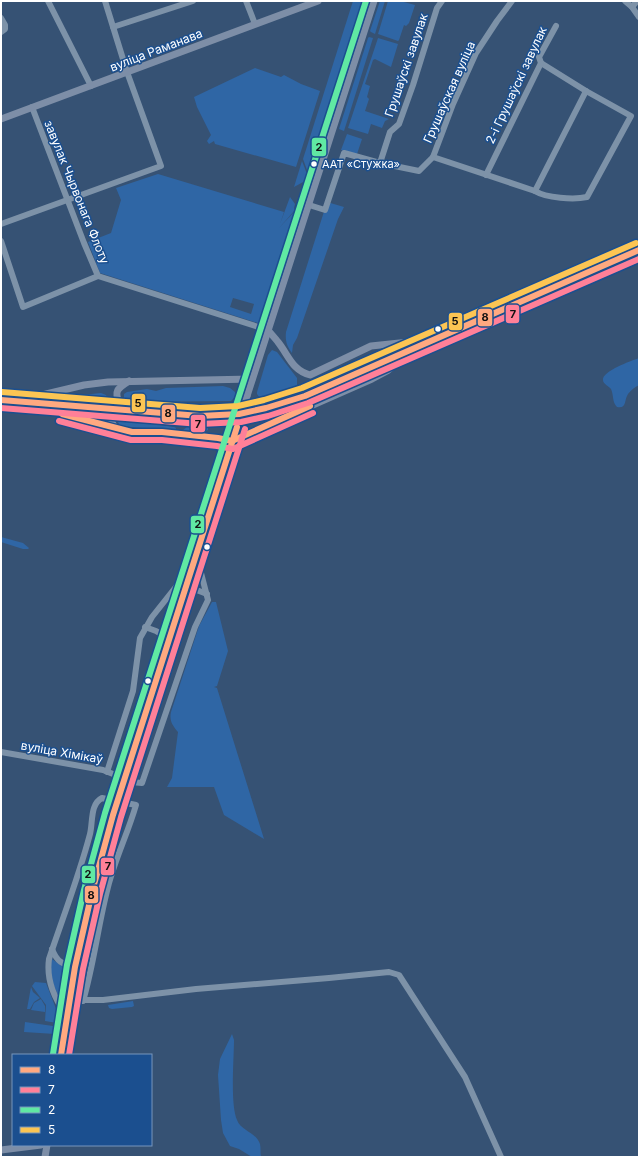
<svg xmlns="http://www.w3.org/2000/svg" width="640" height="1158" viewBox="0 0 640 1158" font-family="Inter,sans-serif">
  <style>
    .green { fill: #2f66a5; fill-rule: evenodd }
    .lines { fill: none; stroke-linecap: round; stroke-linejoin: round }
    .minor { stroke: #7d92a8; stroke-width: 6 }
    .major { stroke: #7d8ea7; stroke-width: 7 }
    .major-bridge { stroke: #7d8ea7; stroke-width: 7 }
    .bus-1-casing { stroke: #1b4f8f; stroke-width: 9 }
    .bus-2-casing { stroke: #1b4f8f; stroke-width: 9 }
    .bus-3-casing { stroke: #1b4f8f; stroke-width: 9 }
    .bus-4-casing { stroke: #1b4f8f; stroke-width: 9 }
    .bus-1 { stroke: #ffa980; stroke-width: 6 }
    .bus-2 { stroke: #ff8098; stroke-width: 6 }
    .bus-3 { stroke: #60e9a3; stroke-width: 6 }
    .bus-4 { stroke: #fcc553; stroke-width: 6 }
    .bus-dot { fill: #fff; stroke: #1b4f8f; stroke-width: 1.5 }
    .labels { text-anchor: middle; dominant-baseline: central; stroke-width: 3; stroke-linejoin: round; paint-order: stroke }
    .bus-label { font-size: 11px; fill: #fff; stroke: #1b4f8f; text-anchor: start }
    .street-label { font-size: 12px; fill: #fff; stroke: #1b4f8f }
    .line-badge { stroke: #1b4f8f; stroke-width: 1.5 }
    .pale-badge-label { font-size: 11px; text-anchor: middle; font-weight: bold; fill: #111 }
  </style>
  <rect width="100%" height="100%" fill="#365274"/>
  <g class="green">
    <polygon points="353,1 367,1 310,178 303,159"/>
    <polygon points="380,1 385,1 375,34 371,32 370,31"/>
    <polygon points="388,1 400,1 415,5 409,23 406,26 404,25 399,40 398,41 378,34"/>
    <polygon points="369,37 373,38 344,131 339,129 368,38"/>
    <polygon points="378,38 398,44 391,67 375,59 373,60 365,84 370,86 367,97 369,99 365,111 389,119 385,121 382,128 371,124 368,134 348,128"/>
    <polygon points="255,68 281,77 284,75 301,84 320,91 296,167 215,144 214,141 209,144 207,141 211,135 197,107 194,97"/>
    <polygon points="347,134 362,139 357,154 341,150"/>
    <polygon points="302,161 307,174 305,181 294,187"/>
    <path d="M158,174L284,212L280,224L290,197L295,204L294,208L295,210L279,228L294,212L297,213L290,233L289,246L277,282L261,324L100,273L88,242L111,233L121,200L116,188ZM233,298L254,304L251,314L230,307Z"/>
    <path d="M327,202L344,207L338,219L297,338L293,345L292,353C287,346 285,341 286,332Z"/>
    <path d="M272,350L277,352L297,378V385C291,392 269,399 260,398L257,394V392L268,355Z"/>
    <path d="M639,358V385C635,387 631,390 628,394C624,400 627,409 617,407C612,402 614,396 611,389C609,386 603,384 603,380C602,371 631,361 639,358Z"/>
    <polygon points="223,386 230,388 235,392 235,397 231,401 127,402 124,399 124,394 127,392 147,389 156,391 166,388"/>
    <polygon points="101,393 106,395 108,399 107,401 80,397 82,395"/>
    <polygon points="120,418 150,420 160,425 174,427 176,428 175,431 120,426 118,422"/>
    <polygon points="187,427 203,427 208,428 208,430 204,432 185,432 183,430"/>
    <polygon points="1,537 23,543 29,548 28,549 23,549 1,542"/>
    <path d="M212,602H216L228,651L217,686L214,687L217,688L264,839L224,815L214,787H167L172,778L178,732C173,726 169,721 171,712L199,626Z"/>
    <path d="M52,959L62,966L68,968L63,1001H61C55,988 46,973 52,959Z"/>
    <polygon points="35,982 46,983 58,1014 57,1023 45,1021 46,1005 32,986"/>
    <polygon points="31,987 33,992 40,998 34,1002 30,1009 27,1009"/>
    <polygon points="41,999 45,1006 45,1012 31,1010 34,1003"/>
    <polygon points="133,1001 134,1006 132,1007 112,1009 109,1008 108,1005"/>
    <polygon points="25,1022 53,1026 56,1029 55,1034 24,1032"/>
    <path d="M232,1034L234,1040C234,1059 230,1104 237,1120C241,1131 256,1132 260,1144C261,1148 260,1153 261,1156L260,1157H252L239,1149L230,1146L223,1133L221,1120L218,1075L220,1059Z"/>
  </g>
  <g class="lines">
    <g class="minor">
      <polyline points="48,1 91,86"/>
      <polyline points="246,1 255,24"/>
      <polyline points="625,1 632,7 639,17"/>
      <polyline points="632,7 637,1"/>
      <polyline points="1,18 5,25 5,29 1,32"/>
      <polyline points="113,27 193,1"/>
      <polyline points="32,107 84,243 98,276 268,330"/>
      <path d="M433,157L535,191C546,198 574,200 587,197L631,116L586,91L541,63"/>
      <polyline points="380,163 390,132 399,124 413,85 437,8 442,1"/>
      <polyline points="486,175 541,63 539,57 556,26"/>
      <polyline points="535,191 586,91"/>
      <polyline points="309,205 325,210 344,153 380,163 419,171 433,157 453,104 476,53 497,21 512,1"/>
      <polyline points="1,224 161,166 127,72 105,1"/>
      <polyline points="1,241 23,307 98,276"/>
      <polyline points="184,593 194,589 207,594"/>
      <polyline points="145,627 156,631 169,639"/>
      <polyline points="1,752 103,770 118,776"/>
      <polyline points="107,772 133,691 140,638 152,617 194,564 201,573 208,600 195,627 142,783 131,782"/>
      <path d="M52,949C57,962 62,964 75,967"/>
      <polyline points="70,1000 103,1000 196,989 329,978 389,972 399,975 465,1077 501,1157"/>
      <path d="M67,1017C55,999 46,981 49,959C63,917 79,876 90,834C93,822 90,804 102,798L136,805C128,833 115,859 108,887C98,925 94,964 83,1001"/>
    </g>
    <g class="major">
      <polyline points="1,119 318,1"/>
      <path d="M268,330C271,334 275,338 278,342C289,356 292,370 310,375L371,346L409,342"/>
      <path d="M1,395C49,397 96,402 144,406C171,409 199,412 226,410C253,407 279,398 305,390L577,272"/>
      <polyline points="42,395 84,385 108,382 252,379"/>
      <polyline points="247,396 374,1"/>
      <polyline points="1,400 200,416 239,414 266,408 305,396 639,250"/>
      <path d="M120,404C113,391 118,388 129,381"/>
      <polyline points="44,406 70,417 132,432 162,432 218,438 232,441 249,433 372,379 387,371 409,353"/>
      <path d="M116,429C110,422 109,413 120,410"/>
      <polyline points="128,767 237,427"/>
      <polyline points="61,1055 75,967 92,892 113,815"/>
      <polyline points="1,1150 41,1145"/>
      <polyline points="45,1157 47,1145"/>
    </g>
    <g class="major-bridge">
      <polyline points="237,427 247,396"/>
      <polyline points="113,815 128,767"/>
    </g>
    <g class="bus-1-casing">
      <g id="bus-1">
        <polyline points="1,400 200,416 239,414 266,408 305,396 639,250"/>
        <polyline points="62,414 132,432 162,432 218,438 232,441 310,406"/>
        <polyline points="61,1055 75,967 92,892 113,815 237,427"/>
      </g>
    </g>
    <g class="bus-2-casing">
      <g id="bus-2">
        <polyline points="1,408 200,424 241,422 268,416 308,403 639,259"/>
        <polyline points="59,421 131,440 162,440 217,446 233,449 313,413"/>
        <polyline points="69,1055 83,969 100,894 121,817 245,429"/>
      </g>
    </g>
    <g class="bus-3-casing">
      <polyline id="bus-3" points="53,1054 67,965 84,890 105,813 366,1"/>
    </g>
    <g class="bus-4-casing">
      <polyline id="bus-4" points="2,392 200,408 238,406 264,400 302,388 636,243"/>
    </g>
    <use href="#bus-1" class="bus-1"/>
    <use href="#bus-2" class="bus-2"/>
    <use href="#bus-3" class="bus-3"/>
    <use href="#bus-4" class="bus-4"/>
  </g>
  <g class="bus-dot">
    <circle cx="314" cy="164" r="3.5"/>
    <circle cx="438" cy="329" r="3.5"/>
    <circle cx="207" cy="547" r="3.5"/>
    <circle cx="148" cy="681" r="3.5"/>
  </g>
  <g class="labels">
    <g class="bus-label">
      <text x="322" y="164">ААТ «Стужка»</text>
    </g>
    <g class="street-label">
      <text transform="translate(156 50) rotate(-21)">вуліца Раманава</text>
      <text transform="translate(406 65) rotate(-71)">Грушаўскі завулак</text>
      <text transform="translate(516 85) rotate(-65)">2-і Грушаўскі завулак</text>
      <text transform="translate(449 92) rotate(-66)">Грушаўская вуліца</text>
      <text transform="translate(77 192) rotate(68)">завулак Чырвонага Флоту</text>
      <text transform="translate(62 752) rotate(10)">вуліца Хімікаў</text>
    </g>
  </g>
  <g class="line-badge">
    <rect x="311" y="137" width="16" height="20" rx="4" fill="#60e9a3"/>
    <rect x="505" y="304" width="15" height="20" rx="4" fill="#ff8098"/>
    <rect x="477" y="308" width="16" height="19" rx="4" fill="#ffa980"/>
    <rect x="448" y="312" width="15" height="19" rx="4" fill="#fcc553"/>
    <rect x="131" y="393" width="15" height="20" rx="4" fill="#fcc553"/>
    <rect x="161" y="404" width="15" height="19" rx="4" fill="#ffa980"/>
    <rect x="190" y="414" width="16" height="19" rx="4" fill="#ff8098"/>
    <rect x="190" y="515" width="15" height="19" rx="4" fill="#60e9a3"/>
    <rect x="100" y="857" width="15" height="19" rx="4" fill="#ff8098"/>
    <rect x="81" y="865" width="15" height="19" rx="4" fill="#60e9a3"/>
    <rect x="84" y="885" width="15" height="19" rx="4" fill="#ffa980"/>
  </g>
  <g class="pale-badge-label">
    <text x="319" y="151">2</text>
    <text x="513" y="318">7</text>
    <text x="485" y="321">8</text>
    <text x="455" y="325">5</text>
    <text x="138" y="407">5</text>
    <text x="168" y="417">8</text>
    <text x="198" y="428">7</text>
    <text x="198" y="528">2</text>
    <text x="108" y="870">7</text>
    <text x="88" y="878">2</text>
    <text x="91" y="899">8</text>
  </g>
  <rect width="640" height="1158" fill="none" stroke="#ffffff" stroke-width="4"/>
  <rect x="12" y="1054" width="140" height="92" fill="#1b4f8f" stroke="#7695bc"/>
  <rect x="20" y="1067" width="20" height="6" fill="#ffa980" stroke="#7695bc"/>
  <text x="48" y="1074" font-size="12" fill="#ffffff">8</text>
  <rect x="20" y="1087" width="20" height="6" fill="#ff8098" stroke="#7695bc"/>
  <text x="48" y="1094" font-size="12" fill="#ffffff">7</text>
  <rect x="20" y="1107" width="20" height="6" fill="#60e9a3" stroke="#7695bc"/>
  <text x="48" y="1114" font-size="12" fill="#ffffff">2</text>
  <rect x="20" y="1127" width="20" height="6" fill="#fcc553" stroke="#7695bc"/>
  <text x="48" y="1134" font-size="12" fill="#ffffff">5</text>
</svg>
